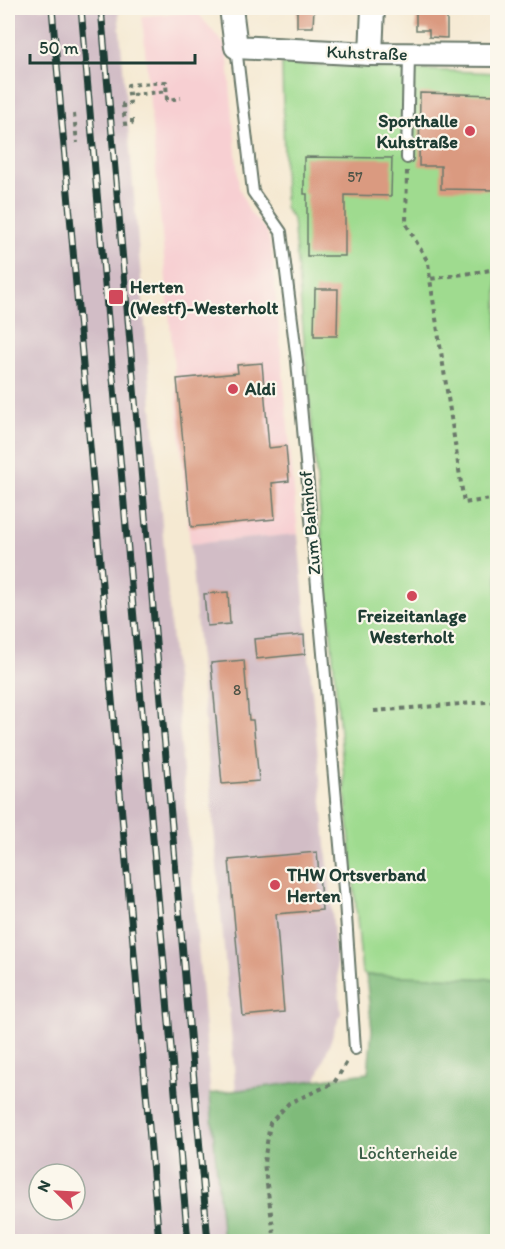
<svg xmlns="http://www.w3.org/2000/svg" width="505" height="1249" viewBox="0 0 505 1249" font-family="Itim,sans-serif">
  <style>
    .built { fill: #f7cfd2 }
    .industrial { fill: #d2bdc6; fill-rule: evenodd }
    .green { fill: #9fdb8f; stroke: #5f8c62; stroke-width: 1.5 }
    .forest { fill: #7fbb7a; stroke: #4f7c57; stroke-width: 1.5 }
    .building { fill: #da9a80 }
    .lines { fill: none; stroke-linecap: round; stroke-linejoin: round }
    .service-casing { stroke: #6a796b; stroke-width: 14 }
    .minor-casing { stroke: #6a796b; stroke-width: 26 }
    .path { stroke: #6a796b; stroke-width: 4; stroke-dasharray: 4.5 4.5; stroke-linecap: butt }
    .service { stroke: #fff; stroke-width: 10 }
    .minor { stroke: #fff; stroke-width: 22 }
    .rail-casing { stroke: #1f3d34; stroke-width: 7 }
    .rail { stroke: #fbf7ec; stroke-width: 4.5; stroke-dasharray: 14; stroke-linecap: butt }
    .poi-dot { fill: #d1495b; stroke: #fbf7ec; stroke-width: 2 }
    .labels { text-anchor: middle; dominant-baseline: central; stroke-width: 4.5; stroke-linejoin: round; paint-order: stroke }
    .number-label { font-size: 15px; fill: #4e5447 }
    .street-label { font-size: 18px; fill: #1f3d34; stroke: #fbf7ec }
    .poi-label { font-size: 18px; font-weight: bold; fill: #1f3d34; stroke: #fbf7ec; text-anchor: start }
    .park-label { font-size: 18px; fill: #395d46; stroke: #fbf7ec }
  </style>
  <rect width="100%" height="100%" fill="#fbf7ec"/>
  <filter id="ink" filterUnits="userSpaceOnUse"><feTurbulence type="fractalNoise" baseFrequency=".0167" numOctaves="2"/><feDisplacementMap in="SourceGraphic" scale="12" xChannelSelector="R" yChannelSelector="G"/><feConvolveMatrix kernelMatrix="1 2 1 2 8 2 1 2 1" color-interpolation-filters="sRGB"/></filter>
  <filter id="wash" filterUnits="userSpaceOnUse"><feTurbulence type="fractalNoise" baseFrequency=".008" numOctaves="4" result="noise"/><feDisplacementMap in="SourceGraphic" scale="24" xChannelSelector="R" yChannelSelector="G"/><feGaussianBlur stdDeviation="1.35" result="paint"/><feColorMatrix in="noise" values="0 0 0 0 0 0 0 0 0 0 0 0 0 0 0 0 0 1.4 0 .05"/><feComposite in="paint" operator="in"/></filter>
  <g filter="url(#wash)">
    <rect width="100%" height="100%" fill="#f5e9d2"/>
    <polygon class="built" points="197,12 227,48 239,188 249,211 267,232 272,253 298,534 190,544 142,16"/>
    <g class="industrial">
      <path d="M8,8H118L223,1241H8ZM39,1174H75V1210H39Z"/>
      <polygon points="298,534 341,1013 316,1080 236,1091 190,544"/>
    </g>
    <polygon class="green" points="282,64 497,73 497,979 366,975 362,973 293,219 285,208"/>
    <polygon class="forest" points="366,975 497,979 497,1241 223,1241 210,1094 368,1073 372,1030"/>
    <g id="blocks">
      <g class="building">
        <polygon points="297,8 314,8 313,27 297,27"/>
        <polygon points="416,8 447,8 447,38 429,37 429,30 416,30"/>
        <polygon points="420,93 498,95 498,190 441,189 441,166 419,166"/>
        <polygon points="304,157 392,158 391,196 345,195 345,256 307,256 307,194 304,194"/>
        <polygon points="315,289 338,289 337,336 314,336"/>
        <polygon points="262,363 269,448 286,446 289,481 272,483 275,519 191,527 177,379 238,373 237,365"/>
        <polygon points="228,592 230,624 207,626 204,594"/>
        <polygon points="304,635 305,654 256,659 254,639"/>
        <polygon points="244,660 249,720 253,720 259,781 222,784 211,663"/>
        <polygon points="317,852 322,910 276,914 284,1012 243,1016 229,860"/>
      </g>
    </g>
  </g>
  <g filter="url(#ink)">
    <use href="#blocks" fill-opacity="0" stroke="#6a796b" stroke-width="1.5"/>
    <g class="lines">
      <g class="service-casing">
        <g id="service">
          <polyline points="236,47 253,192 281,232 297,361 345,901 355,1049"/>
          <polyline points="407,158 409,54"/>
        </g>
      </g>
      <g class="minor-casing">
        <g id="minor">
          <polyline points="231,8 236,47 371,54 498,55"/>
          <polyline points="371,54 373,8"/>
        </g>
      </g>
      <g class="path">
        <polyline points="132,95 167,91"/>
        <polyline points="74,114 77,143"/>
        <polyline points="132,119 132,123 125,124 123,104 130,103 128,85 166,82 167,100 181,98"/>
        <polyline points="407,171 406,224 428,262 430,279"/>
        <polyline points="498,269 430,279 464,503 498,498"/>
        <polyline points="374,711 498,701"/>
        <polyline points="275,1242 264,1163 270,1123 289,1103 334,1083 347,1062"/>
      </g>
      <use href="#service" class="service"/>
      <use href="#minor" class="minor"/>
      <g class="rail-casing">
        <g id="rail">
          <polyline points="52,8 159,1242"/>
          <polyline points="81,8 188,1242"/>
          <polyline points="101,8 208,1242"/>
        </g>
      </g>
      <use href="#rail" class="rail"/>
    </g>
  </g>
  <g class="poi-dot">
    <circle cx="470" cy="131" r="6"/>
    <rect x="108" y="289" width="16" height="16" rx="3"/>
    <circle cx="233" cy="389" r="6"/>
    <circle cx="412" cy="596" r="6"/>
    <circle cx="275" cy="885" r="6"/>
  </g>
  <g class="labels">
    <g class="number-label">
      <text x="355" y="177">57</text>
      <text x="237" y="690">8</text>
    </g>
    <g class="street-label">
      <text transform="translate(367 53) rotate(2)">Kuhstraße</text>
      <text transform="translate(310 523) rotate(-95)">Zum Bahnhof</text>
    </g>
    <g class="poi-label">
      <text x="458" y="121" text-anchor="end">Sporthalle<tspan x="458" dy="21">Kuhstraße</tspan></text>
      <text x="130" y="287">Herten<tspan x="130" dy="21">(Westf)-Westerholt</tspan></text>
      <text x="245" y="389">Aldi</text>
      <text x="412" y="616" text-anchor="middle">Freizeitanlage<tspan x="412" dy="21">Westerholt</tspan></text>
      <text x="287" y="875">THW Ortsverband<tspan x="287" dy="21">Herten</tspan></text>
    </g>
    <g class="park-label">
      <text x="408" y="1153">Löchterheide</text>
    </g>
  </g>
  <rect width="505" height="1249" fill="none" stroke="#fbf7ec" stroke-width="30"/>
  <g transform="translate(57 1192) rotate(294)"><circle r="28" fill="#fbf7ec" stroke="#a3ada2" stroke-width="1.5"/>
  <path d="M0-4.5L10 22L0 15L-10 22Z" fill="#d1495b"/>
  <text y="-9" font-size="16" font-weight="bold" text-anchor="middle" fill="#1f3d34">N</text>
  </g>
  <path d="M30 54v9h165v-9" fill="none" stroke="#1f3d34" stroke-width="3"/>
  <text x="39" y="54" font-size="18" fill="#1f3d34" stroke="#fbf7ec" stroke-width="4.5" paint-order="stroke">50 m</text>
</svg>
